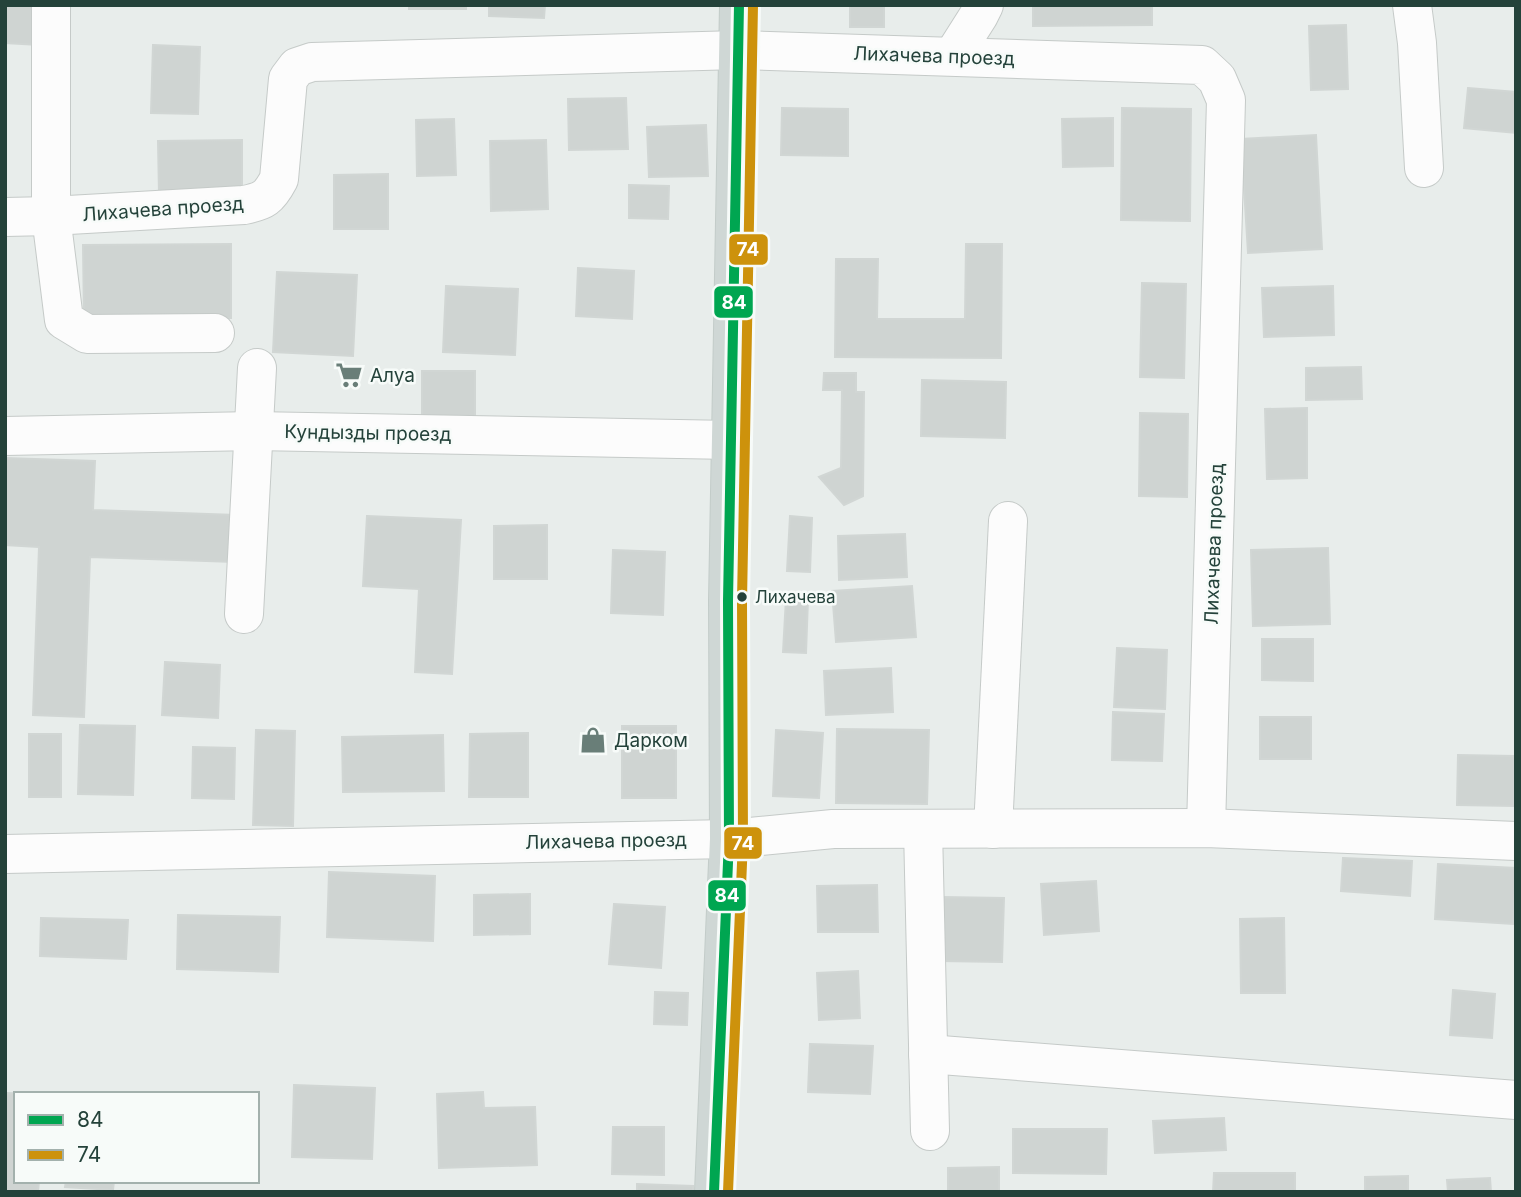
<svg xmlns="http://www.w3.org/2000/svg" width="1521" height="1197" viewBox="0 0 1521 1197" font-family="Inter,sans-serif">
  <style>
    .building { fill: #cfd4d2; stroke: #d1d6d4; stroke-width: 2 }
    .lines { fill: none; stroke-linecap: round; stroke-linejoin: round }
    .minor-casing { stroke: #c5cac8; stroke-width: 40 }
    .major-casing { stroke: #c3ccc9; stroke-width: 40 }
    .minor { stroke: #fcfcfc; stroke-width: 38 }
    .major { stroke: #cfd7d5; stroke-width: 38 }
    .bus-1-casing { stroke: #f7fbf9; stroke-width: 16 }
    .bus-2-casing { stroke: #f7fbf9; stroke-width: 16 }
    .bus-1 { stroke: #00a651; stroke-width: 10 }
    .bus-2 { stroke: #cd920c; stroke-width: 10 }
    .bus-dot { fill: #24423a; stroke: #f7fbf9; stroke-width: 2.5 }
    .labels { text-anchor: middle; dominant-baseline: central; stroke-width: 5; stroke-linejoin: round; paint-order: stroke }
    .bus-label { font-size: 17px; fill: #24423a; stroke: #f7fbf9; text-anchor: start }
    .street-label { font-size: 19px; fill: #24423a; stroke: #f7fbf9 }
    .poi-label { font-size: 19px; fill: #24423a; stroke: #f7fbf9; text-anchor: start }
    .line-badge { stroke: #f7fbf9; stroke-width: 2.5 }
    .badge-label { font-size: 19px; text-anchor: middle; font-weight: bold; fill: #fff }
  </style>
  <rect width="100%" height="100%" fill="#e8edeb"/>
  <g class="building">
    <polygon points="5,5 41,5 39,45 5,43"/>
    <rect x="409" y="5" width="57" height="4"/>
    <polygon points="489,5 545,5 544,18 489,16"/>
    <rect x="850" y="5" width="34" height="22"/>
    <polygon points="1033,5 1152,5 1152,25 1033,26"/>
    <polygon points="1346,25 1348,89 1311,90 1309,26"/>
    <polygon points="153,45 200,47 198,114 151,113"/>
    <polygon points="1468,88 1516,92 1516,133 1464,128"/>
    <polygon points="626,98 628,149 569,150 568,99"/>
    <polygon points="782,108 848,109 848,156 781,155"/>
    <polygon points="1122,108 1191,109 1190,221 1121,220"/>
    <polygon points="1113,118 1113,166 1063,167 1062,119"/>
    <polygon points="454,119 456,175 417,176 416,120"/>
    <polygon points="706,125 708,176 649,177 647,127"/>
    <polygon points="1316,135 1322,249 1248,253 1241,139"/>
    <polygon points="242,140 242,193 159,194 158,141"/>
    <polygon points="546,140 548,209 491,211 490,141"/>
    <polygon points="388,174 388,229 334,229 334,175"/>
    <polygon points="629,185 669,186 668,219 629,218"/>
    <polygon points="231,244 231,318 84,319 83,245"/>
    <polygon points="966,244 1002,244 1001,358 835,357 836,259 878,259 877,319 965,319"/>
    <polygon points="578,268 634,271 632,319 576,316"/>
    <polygon points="277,272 357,275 353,356 273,352"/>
    <polygon points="1142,283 1186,284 1184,378 1140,377"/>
    <polygon points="446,286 518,289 515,355 443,352"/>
    <polygon points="1333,286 1334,335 1264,337 1262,288"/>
    <polygon points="1361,367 1362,399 1306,400 1306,368"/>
    <rect x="422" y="371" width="53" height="54"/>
    <polygon points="824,373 856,373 856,392 864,392 863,496 844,505 819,477 841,468 842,390 823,390"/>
    <polygon points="922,380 1006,382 1005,438 921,436"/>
    <polygon points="1307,408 1307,478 1267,479 1265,409"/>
    <polygon points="1140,413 1188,414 1187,497 1139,496"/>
    <polygon points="5,458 95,461 93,510 236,515 234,562 90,557 84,717 33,715 39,547 5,545"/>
    <polygon points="367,516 461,520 452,674 415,672 419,589 363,586"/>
    <polygon points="790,516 812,518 810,572 787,571"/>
    <polygon points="547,525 547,579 494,579 494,526"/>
    <polygon points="905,534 907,577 839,580 838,536"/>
    <polygon points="1328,548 1330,624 1253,626 1251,550"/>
    <polygon points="613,550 665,552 663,615 611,613"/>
    <polygon points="912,586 916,637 836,642 832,591"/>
    <polygon points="786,598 808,599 806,653 783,652"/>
    <polygon points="1262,639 1313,639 1313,681 1262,680"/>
    <polygon points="1117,648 1167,650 1165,709 1114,707"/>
    <polygon points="165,662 220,665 218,718 162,715"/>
    <polygon points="891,668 893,712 826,715 824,671"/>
    <polygon points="1113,712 1164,714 1162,761 1112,760"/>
    <rect x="1260" y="717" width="51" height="42"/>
    <polygon points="80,725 135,726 133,795 78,794"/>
    <rect x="622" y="726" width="54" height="72"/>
    <polygon points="837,729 929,730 927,804 836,803"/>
    <polygon points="256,730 295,731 293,826 253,825"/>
    <polygon points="776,730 823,733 819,798 773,796"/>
    <polygon points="528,733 528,797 469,797 470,734"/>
    <rect x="29" y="734" width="32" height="63"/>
    <polygon points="443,735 444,791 343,792 342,737"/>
    <polygon points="193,747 235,748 234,799 192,798"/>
    <polygon points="1458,755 1514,756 1514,806 1457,805"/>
    <polygon points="1343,858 1412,861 1410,896 1341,891"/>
    <polygon points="1438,864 1516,868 1513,924 1435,919"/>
    <polygon points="329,872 435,876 433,941 327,937"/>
    <polygon points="1096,881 1099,931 1044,935 1041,884"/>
    <polygon points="877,885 878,932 818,932 817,886"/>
    <polygon points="530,894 530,934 474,935 474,895"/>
    <polygon points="942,897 1004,898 1002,962 940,961"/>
    <polygon points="614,904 665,907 661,968 609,964"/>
    <polygon points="178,915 280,917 278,972 177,969"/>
    <polygon points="41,918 128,920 126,959 40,956"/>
    <polygon points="1284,918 1285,993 1241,993 1240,919"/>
    <polygon points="858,971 860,1018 819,1020 817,973"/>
    <polygon points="1453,990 1495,994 1492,1038 1450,1035"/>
    <polygon points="655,992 688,993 687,1025 654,1024"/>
    <polygon points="810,1044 873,1046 870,1094 808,1092"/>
    <polygon points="294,1085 375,1088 372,1159 292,1157"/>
    <polygon points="483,1092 484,1108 535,1107 537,1165 439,1168 437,1094"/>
    <polygon points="5,1093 41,1094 16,1094 16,1181 39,1181 38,1192 5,1192"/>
    <polygon points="1224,1118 1226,1150 1155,1153 1153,1121"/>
    <polygon points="613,1127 664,1127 664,1175 612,1174"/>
    <polygon points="1013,1129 1107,1129 1106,1174 1013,1173"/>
    <polygon points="999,1167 999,1192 948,1192 948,1168"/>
    <polygon points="1214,1173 1295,1173 1295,1192 1213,1192"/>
    <polygon points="1408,1176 1408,1192 1365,1192 1365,1177"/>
    <polygon points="1490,1178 1491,1192 1448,1192 1447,1180"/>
    <polygon points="66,1181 114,1181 113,1190 65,1187"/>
    <polygon points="637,1184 693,1186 693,1192 637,1192"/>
  </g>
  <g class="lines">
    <g class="minor-casing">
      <g id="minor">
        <polyline points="51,5 51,216 64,320 87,334 215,333"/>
        <polyline points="1412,5 1417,43 1424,168"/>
        <polyline points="953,56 979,15 984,5"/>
        <path d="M5,217L51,216L244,205C264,201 269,198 279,179L288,79L297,67L312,62L738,50L1202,65L1217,79L1226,100L1206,828"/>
        <polyline points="5,436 254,431 731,440"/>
        <polyline points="244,614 257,368"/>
        <polyline points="923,829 930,1131"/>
        <polyline points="993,829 1008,521"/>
        <polyline points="5,854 729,839 833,829 1206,828 1516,841"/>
        <polyline points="928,1054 1516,1100"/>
      </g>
    </g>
    <g class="major-casing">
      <polyline id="major" points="714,1192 729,839 728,601 739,5"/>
    </g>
    <use href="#minor" class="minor"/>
    <use href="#major" class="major"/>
    <g class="bus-1-casing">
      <polyline id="bus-1" points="714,1192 729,839 728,601 739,5"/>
    </g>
    <g class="bus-2-casing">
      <polyline id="bus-2" points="728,1192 743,840 742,601 753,5"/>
    </g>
    <use href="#bus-1" class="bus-1"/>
    <use href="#bus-2" class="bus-2"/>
  </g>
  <defs>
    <g id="supermarket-bare" transform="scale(2.1)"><path d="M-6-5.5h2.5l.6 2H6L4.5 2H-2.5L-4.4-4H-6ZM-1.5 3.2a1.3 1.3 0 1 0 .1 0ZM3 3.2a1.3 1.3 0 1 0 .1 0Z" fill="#697e78" stroke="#f7fbf9" stroke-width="2.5" paint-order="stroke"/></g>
    <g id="shop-bare" transform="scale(2.1)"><path d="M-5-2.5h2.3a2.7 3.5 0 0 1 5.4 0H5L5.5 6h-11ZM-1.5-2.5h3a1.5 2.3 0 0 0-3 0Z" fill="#697e78" stroke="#f7fbf9" stroke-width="2.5" paint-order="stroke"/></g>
  </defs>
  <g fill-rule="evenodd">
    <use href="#supermarket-bare" x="349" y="375"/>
    <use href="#shop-bare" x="593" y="740"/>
  </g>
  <circle class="bus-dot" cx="742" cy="597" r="6"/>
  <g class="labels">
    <g class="bus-label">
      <text x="755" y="597">Лихачева</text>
    </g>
    <g class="street-label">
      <text transform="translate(934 56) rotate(2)">Лихачева проезд</text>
      <text transform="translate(163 209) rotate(-4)">Лихачева проезд</text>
      <text transform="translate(368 433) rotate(1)">Кундызды проезд</text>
      <text transform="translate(1214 544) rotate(-88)">Лихачева проезд</text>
      <text transform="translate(606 841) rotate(-1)">Лихачева проезд</text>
    </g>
    <g class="poi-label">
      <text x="370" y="375">Алуа</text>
      <text x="614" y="740">Дарком</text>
    </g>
  </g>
  <g class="line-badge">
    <rect x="728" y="233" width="41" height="33" rx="7" fill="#cd920c"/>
    <rect x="713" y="285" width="41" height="34" rx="7" fill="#00a651"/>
    <rect x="723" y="826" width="40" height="34" rx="7" fill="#cd920c"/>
    <rect x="707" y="879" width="40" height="33" rx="7" fill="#00a651"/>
  </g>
  <g class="badge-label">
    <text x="748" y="256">74</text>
    <text x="734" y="309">84</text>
    <text x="743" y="850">74</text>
    <text x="727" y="902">84</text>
  </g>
  <rect width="1521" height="1197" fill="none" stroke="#24423a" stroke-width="14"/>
  <rect x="14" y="1092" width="245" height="91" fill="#f7fbf9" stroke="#a3b1ad" stroke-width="2"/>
  <rect x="28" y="1115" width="35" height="10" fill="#00a651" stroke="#a3b1ad" stroke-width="2"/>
  <text x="77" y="1127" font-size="21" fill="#24423a">84</text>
  <rect x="28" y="1150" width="35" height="10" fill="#cd920c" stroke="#a3b1ad" stroke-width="2"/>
  <text x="77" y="1162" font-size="21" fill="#24423a">74</text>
</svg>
